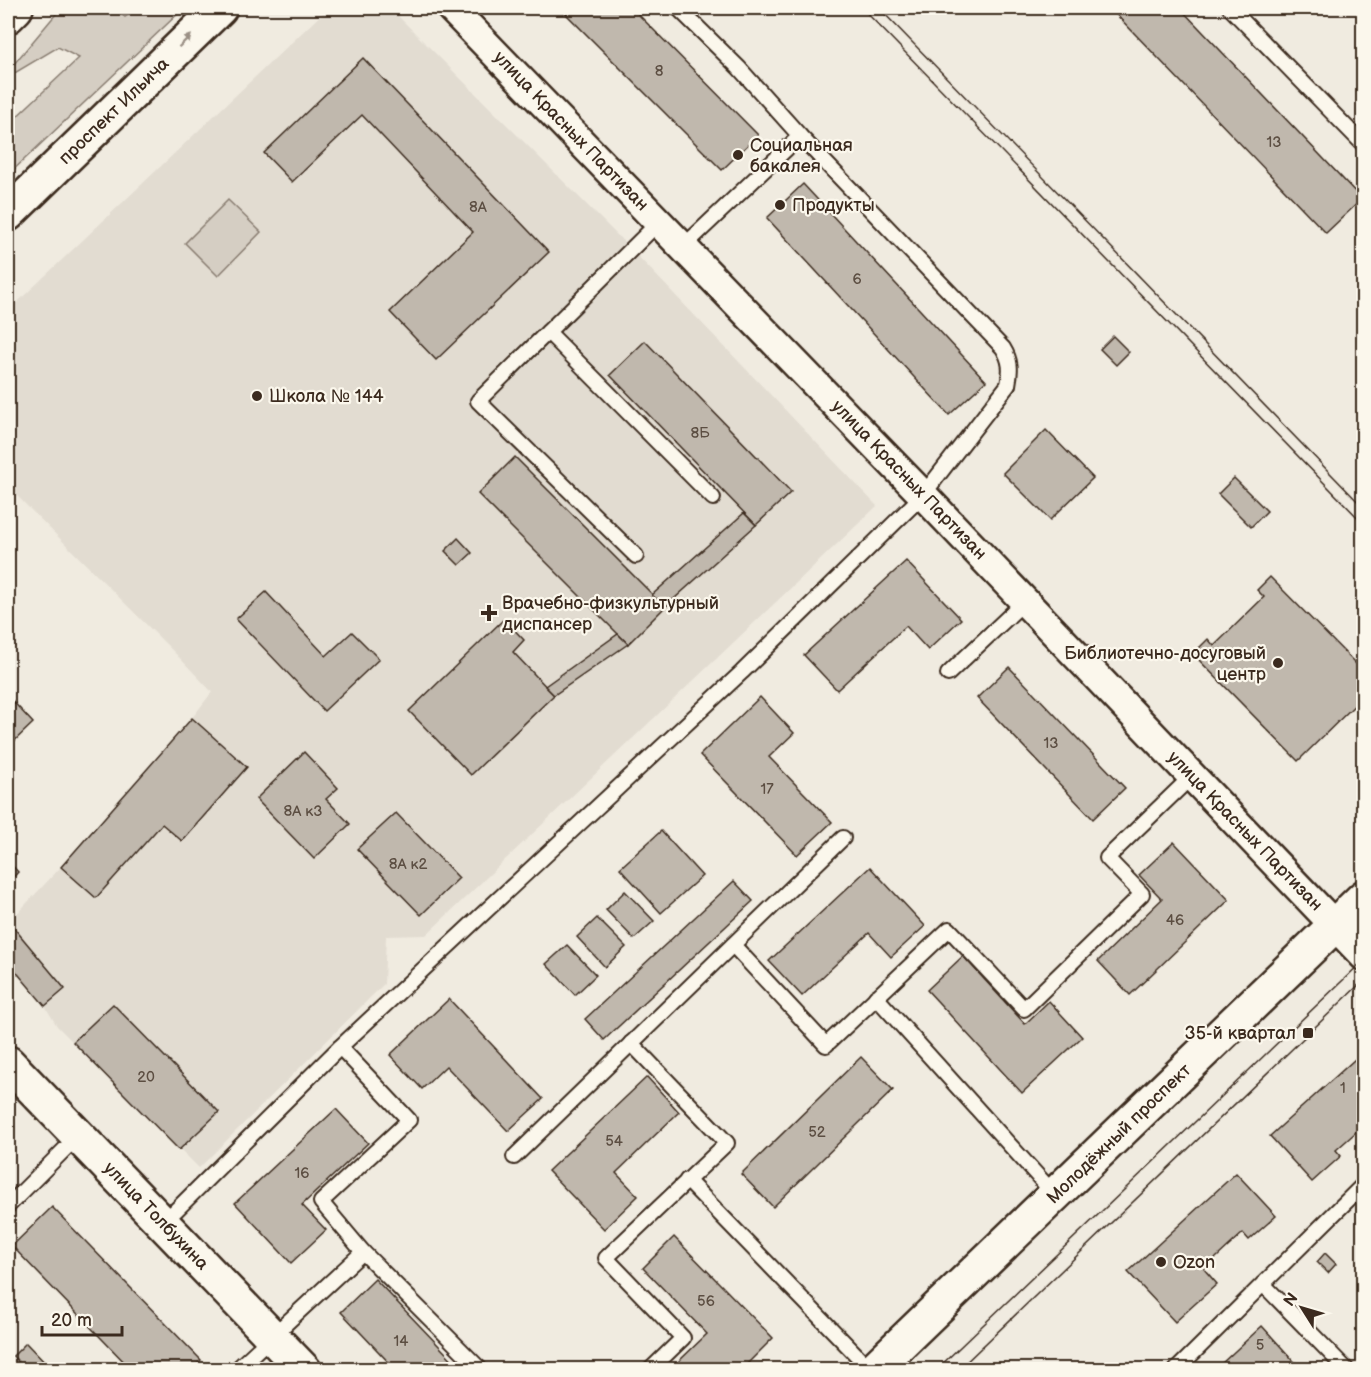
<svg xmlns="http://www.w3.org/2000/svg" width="1371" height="1377" viewBox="0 0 1371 1377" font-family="'Balsamiq Sans',sans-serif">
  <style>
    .built { fill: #e2dcd1 }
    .green { fill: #d5cec3; stroke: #887c70; stroke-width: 1.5 }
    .building { fill: #c0b8ad; stroke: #3b2a1e; stroke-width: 1.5 }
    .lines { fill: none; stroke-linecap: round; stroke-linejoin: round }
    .service-casing { stroke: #3b2a1e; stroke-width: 18 }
    .minor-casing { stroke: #3b2a1e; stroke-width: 33 }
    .tertiary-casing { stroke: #3b2a1e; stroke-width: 38 }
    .primary-casing { stroke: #3b2a1e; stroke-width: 38 }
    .service { stroke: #fbf7ec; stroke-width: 14 }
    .minor { stroke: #fbf7ec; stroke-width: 28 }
    .tertiary { stroke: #fbf7ec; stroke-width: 33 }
    .primary { stroke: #fbf7ec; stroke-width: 33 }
    .tram { stroke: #3b2a1e; stroke-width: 1.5 }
    .oneway { fill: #9b9085 }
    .poi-dot { fill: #3b2a1e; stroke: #fbf7ec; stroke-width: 2 }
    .labels { text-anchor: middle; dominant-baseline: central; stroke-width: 4.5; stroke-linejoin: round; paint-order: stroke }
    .number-label { font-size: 15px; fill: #5c4e42 }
    .street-label { font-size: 18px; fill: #3b2a1e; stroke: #fbf7ec }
    .poi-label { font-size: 18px; fill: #3b2a1e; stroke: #fbf7ec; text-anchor: start }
  </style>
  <rect width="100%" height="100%" fill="#f0ebe0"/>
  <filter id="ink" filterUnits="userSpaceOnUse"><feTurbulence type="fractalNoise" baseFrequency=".0167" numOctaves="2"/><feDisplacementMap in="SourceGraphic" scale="12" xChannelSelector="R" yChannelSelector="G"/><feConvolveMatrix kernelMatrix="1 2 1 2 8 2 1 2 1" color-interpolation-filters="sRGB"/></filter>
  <g filter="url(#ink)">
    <polygon class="built" points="328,8 390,8 631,249 877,506 426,935 386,936 384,984 199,1168 57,1026 45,1006 8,962 8,923 61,867 192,718 212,692 174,652 8,487 8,311"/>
    <g class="green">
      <polygon points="61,8 113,8 125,17 139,8 184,8 8,175 8,121 12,121 79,58 58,47 8,77 8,71"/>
      <polygon points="228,200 261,232 218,276 185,243"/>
    </g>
    <g class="building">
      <polygon points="560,8 632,8 758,135 722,170"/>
      <polygon points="1110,8 1180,8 1362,199 1326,233"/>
      <polygon points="363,58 549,252 436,360 390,312 473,232 362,115 292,182 264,153"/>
      <polygon points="803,184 986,381 949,415 767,218"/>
      <polygon points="1113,336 1129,352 1116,365 1100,349"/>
      <polygon points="645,341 791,492 756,525 610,375"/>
      <polygon points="1046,430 1093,478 1050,520 1003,473"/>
      <polygon points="515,457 665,607 628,644 478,494"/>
      <polygon points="1234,478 1267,511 1251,527 1218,494"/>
      <polygon points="744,513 756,525 665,607 652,595"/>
      <polygon points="458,538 472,553 459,565 445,551"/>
      <polygon points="906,561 961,619 928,650 906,626 837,690 804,655"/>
      <polygon points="1270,577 1364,672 1364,696 1298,761 1193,654 1208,639 1214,646 1264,597 1257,590"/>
      <polygon points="266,592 326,656 352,632 379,659 324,711 236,619"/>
      <polygon points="504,619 524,640 513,652 554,695 471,775 409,711"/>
      <polygon points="618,634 628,644 554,695 545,686"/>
      <polygon points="1009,667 1125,788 1093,819 977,698"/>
      <polygon points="8,696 33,723 8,747"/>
      <polygon points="760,697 794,733 769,757 832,822 797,855 700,755"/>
      <polygon points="192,718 247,767 182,841 162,824 96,898 61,867"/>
      <polygon points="304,752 338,788 326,799 350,824 314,859 256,799"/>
      <polygon points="396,813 459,878 421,915 357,849"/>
      <polygon points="661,831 702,876 661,913 620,868"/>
      <polygon points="1174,842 1229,900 1130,995 1098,961 1162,899 1139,875"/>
      <polygon points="8,861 18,872 8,883"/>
      <polygon points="870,867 925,926 891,957 869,933 802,996 769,961"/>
      <polygon points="734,881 753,901 604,1040 585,1019"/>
      <polygon points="625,891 654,921 634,939 606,910"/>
      <polygon points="597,918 626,947 605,967 577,937"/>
      <polygon points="9,922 65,989 45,1006 8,962"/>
      <polygon points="567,945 596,975 575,995 546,964"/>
      <polygon points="963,956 1025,1024 1049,1001 1082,1037 1022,1093 927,990"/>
      <polygon points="449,999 543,1099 508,1131 446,1066 422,1089 390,1055"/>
      <polygon points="113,1004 219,1112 179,1150 73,1042"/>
      <polygon points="1364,1051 1364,1125 1336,1150 1341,1156 1312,1182 1270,1136"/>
      <polygon points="861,1057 893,1090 773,1207 741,1174"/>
      <polygon points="647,1077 679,1112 616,1173 638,1196 604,1229 548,1171"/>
      <polygon points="336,1109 368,1143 302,1205 326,1230 291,1263 235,1203"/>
      <polygon points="1236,1173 1276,1216 1249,1240 1243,1233 1204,1269 1217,1284 1175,1322 1128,1272"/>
      <polygon points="52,1207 201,1360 191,1370 132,1370 12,1246"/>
      <polygon points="674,1237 773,1338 741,1370 688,1370 679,1361 707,1334 643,1268"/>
      <polygon points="1325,1253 1336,1264 1328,1273 1317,1262"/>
      <polygon points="375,1279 462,1370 396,1370 341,1312"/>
      <polygon points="1262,1326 1302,1370 1227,1370 1221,1364"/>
      <polygon points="26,1343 52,1370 26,1370 13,1356"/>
    </g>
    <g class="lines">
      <g class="service-casing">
        <g id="service">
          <polyline points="1230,8 1364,145"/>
          <polyline points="683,247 800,136"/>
          <polyline points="548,332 713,498"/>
          <polyline points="636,556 478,401 659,222"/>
          <polyline points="948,674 1025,601"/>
          <polyline points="733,945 826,1045 949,929 1024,1009 1142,894 1107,858 1192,776"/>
          <polyline points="876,997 1055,1195"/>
          <polyline points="631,1043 727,1143 606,1258 683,1338 650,1370"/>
          <polyline points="340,1047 409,1120 321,1202 363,1252 481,1370"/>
          <polyline points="514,1157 843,838"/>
          <polyline points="687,1180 871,1370"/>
          <polyline points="8,1206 78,1136"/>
          <path d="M163,1223L340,1047L742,672L923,495L1008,385C1011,370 1011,361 1003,348L800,136L739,68L678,8"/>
          <polyline points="1263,1284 1347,1370"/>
          <polyline points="236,1370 363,1252"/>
          <polyline points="1176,1370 1364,1184"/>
        </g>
      </g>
      <g class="minor-casing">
        <polyline id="minor" points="451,8 923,495 1364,956"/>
      </g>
      <g class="tertiary-casing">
        <g id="tertiary">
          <polyline points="8,16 16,8"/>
          <polyline points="8,214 220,8"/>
          <polyline points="8,1063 304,1370"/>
        </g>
      </g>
      <g class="primary-casing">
        <polyline id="primary" points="873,1370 1364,897"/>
      </g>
      <use href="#service" class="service"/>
      <use href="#minor" class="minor"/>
      <use href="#tertiary" class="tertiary"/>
      <use href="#primary" class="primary"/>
      <g class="tram">
        <polyline points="862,8 1364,524"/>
        <polyline points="879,8 1364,508"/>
        <polyline points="936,1370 1364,960"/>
        <polyline points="958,1370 1364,980"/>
      </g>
    </g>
    <defs><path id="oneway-solid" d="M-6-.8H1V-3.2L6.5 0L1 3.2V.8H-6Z" transform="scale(1.5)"/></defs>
    <use class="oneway" href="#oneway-solid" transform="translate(185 41) rotate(-44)"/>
  </g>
  <g class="poi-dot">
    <circle cx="738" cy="155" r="6"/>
    <circle cx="780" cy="205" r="6"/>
    <circle cx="257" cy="396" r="6"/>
    <path d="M486 604h6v6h6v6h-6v6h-6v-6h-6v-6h6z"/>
    <circle cx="1278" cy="663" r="6"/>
    <rect x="1302" y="1027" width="12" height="12" rx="3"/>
    <circle cx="1161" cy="1262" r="6"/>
  </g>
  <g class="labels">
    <g class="number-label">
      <text x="659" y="71">8</text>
      <text x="1274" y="142">13</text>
      <text x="478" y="207">8А</text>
      <text x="857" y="279">6</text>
      <text x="700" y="433">8Б</text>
      <text x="1051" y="743">13</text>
      <text x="767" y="789">17</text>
      <text x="303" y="811">8А к3</text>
      <text x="408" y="864">8А к2</text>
      <text x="1175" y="920">46</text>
      <text x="146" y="1077">20</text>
      <text x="1343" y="1088">1</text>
      <text x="817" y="1132">52</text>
      <text x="614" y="1141">54</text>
      <text x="302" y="1173">16</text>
      <text x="706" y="1301">56</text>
      <text x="401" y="1341">14</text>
      <text x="1260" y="1345">5</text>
    </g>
    <g class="street-label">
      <text transform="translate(114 111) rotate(-44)">проспект Ильича</text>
      <text transform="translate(571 131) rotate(46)">улица Красных Партизан</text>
      <text transform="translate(909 480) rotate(46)">улица Красных Партизан</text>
      <text transform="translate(1245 831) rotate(46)">улица Красных Партизан</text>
      <text transform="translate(1119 1134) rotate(-44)">Молодёжный проспект</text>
      <text transform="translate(156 1216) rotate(46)">улица Толбухина</text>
    </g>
    <g class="poi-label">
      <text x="750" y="145">Социальная<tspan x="750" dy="21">бакалея</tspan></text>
      <text x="792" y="205">Продукты</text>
      <text x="269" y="396">Школа № 144</text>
      <text x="502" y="603">Врачебно-физкультурный<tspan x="502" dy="21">диспансер</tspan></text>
      <text x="1266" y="653" text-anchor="end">Библиотечно-досуговый<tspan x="1266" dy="21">центр</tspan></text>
      <text x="1296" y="1033" text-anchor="end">35-й квартал</text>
      <text x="1173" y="1262">Ozon</text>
    </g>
  </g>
  <rect width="1371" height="1377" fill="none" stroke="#fbf7ec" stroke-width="30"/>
  <rect x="15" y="15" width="1341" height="1347" fill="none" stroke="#3b2a1e" stroke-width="2" filter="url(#ink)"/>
  <g transform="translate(1302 1308) rotate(307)" stroke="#fbf7ec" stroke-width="4.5" paint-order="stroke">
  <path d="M0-4.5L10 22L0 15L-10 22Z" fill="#3b2a1e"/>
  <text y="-9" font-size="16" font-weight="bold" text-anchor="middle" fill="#3b2a1e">N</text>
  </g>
  <path d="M42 1326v9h80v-9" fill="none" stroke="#3b2a1e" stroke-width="3"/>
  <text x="51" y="1326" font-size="18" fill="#3b2a1e" stroke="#fbf7ec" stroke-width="4.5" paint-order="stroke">20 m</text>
</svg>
